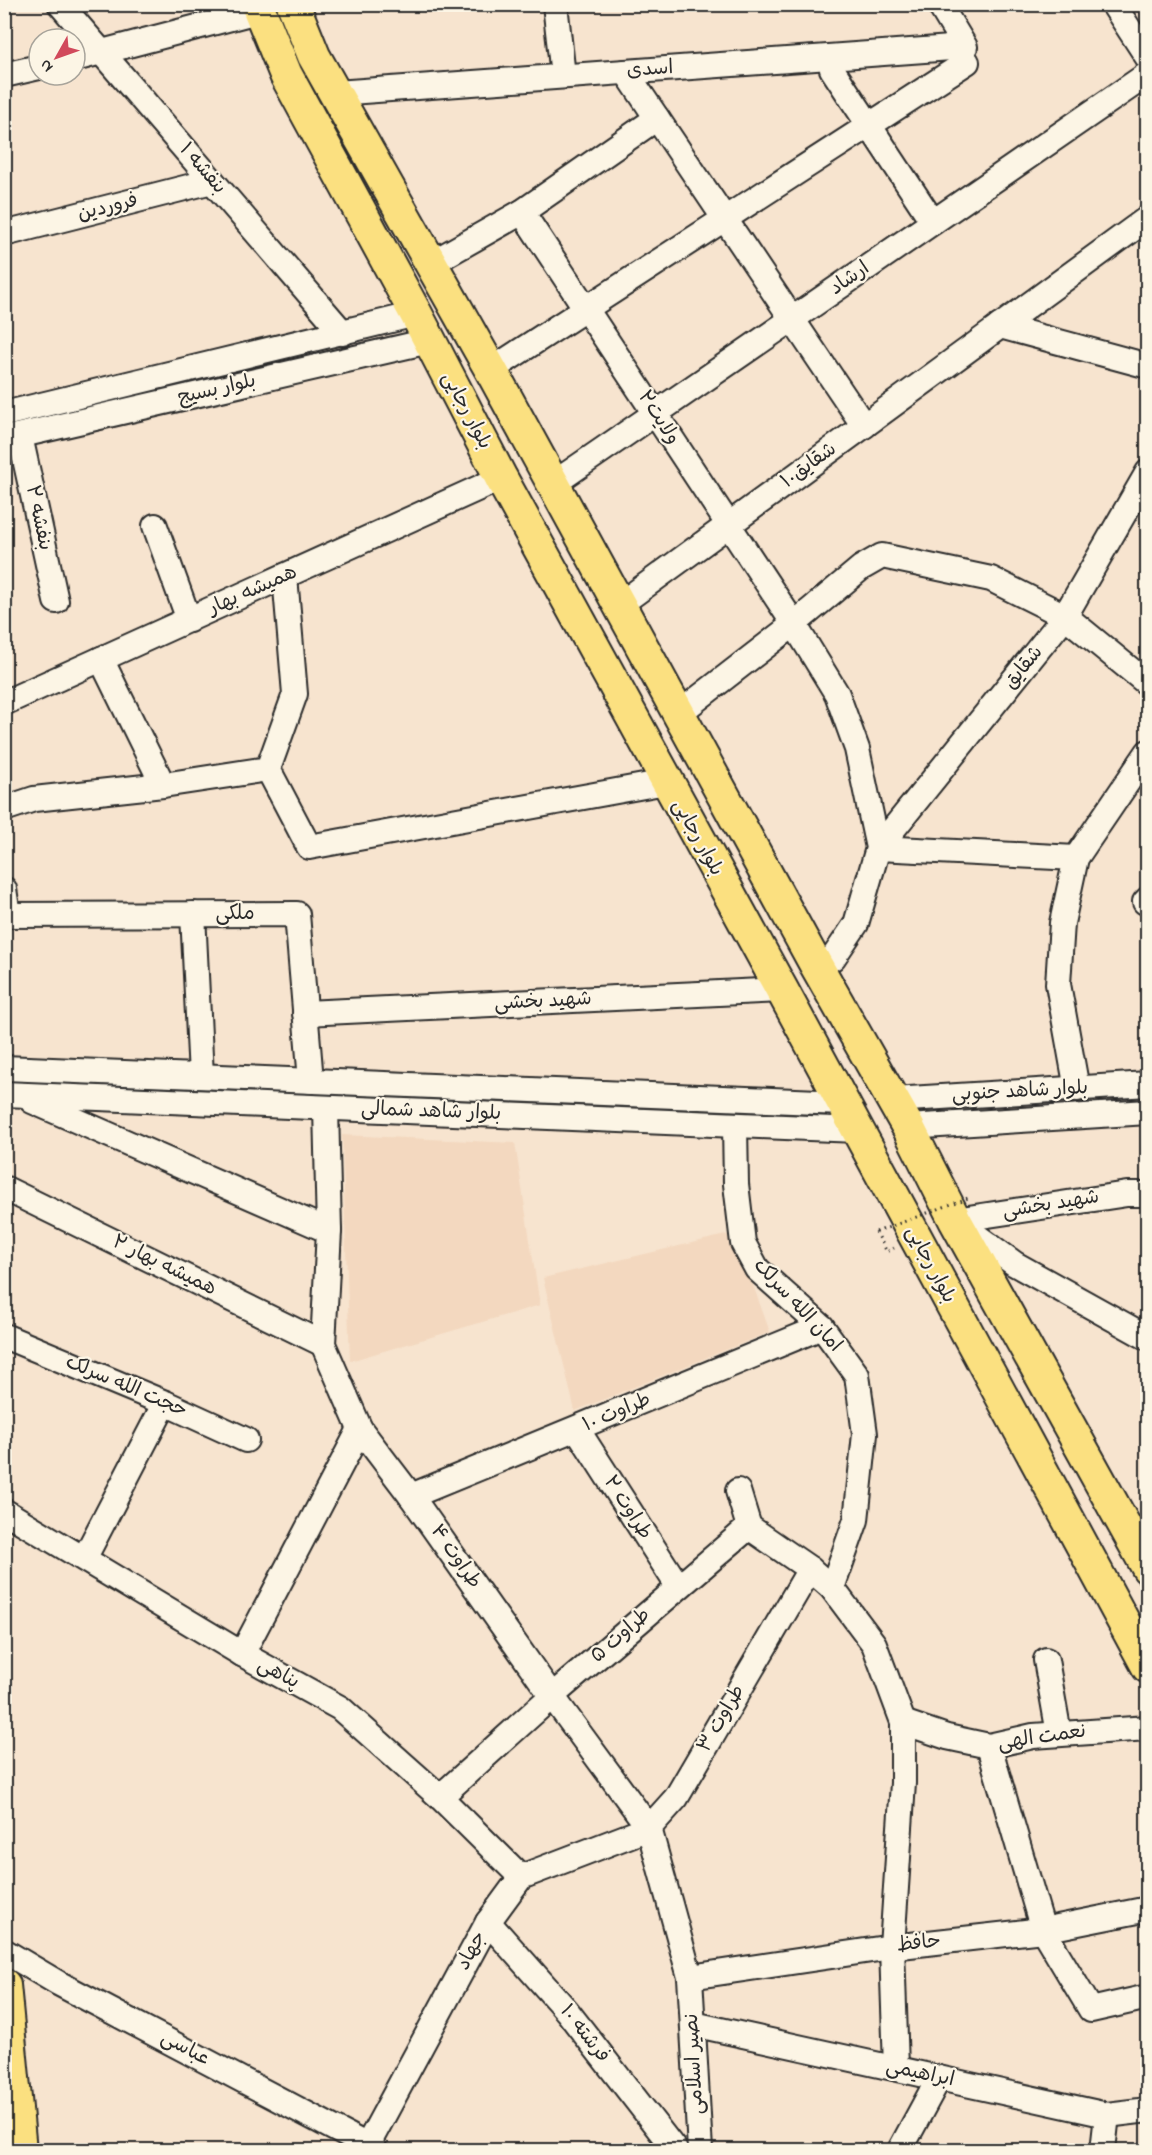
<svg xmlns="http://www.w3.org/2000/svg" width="1152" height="2155" viewBox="0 0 1152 2155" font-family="'Indie Flower','Playpen Sans Arabic',sans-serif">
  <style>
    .built { fill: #f3d8bf }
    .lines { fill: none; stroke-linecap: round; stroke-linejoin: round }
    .minor-casing { stroke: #2b2b2b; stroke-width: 28 }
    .major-casing { stroke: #2b2b2b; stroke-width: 36 }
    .path { stroke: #2b2b2b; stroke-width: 3; stroke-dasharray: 1.5 4.5; stroke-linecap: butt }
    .minor { stroke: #fcf5e5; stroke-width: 24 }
    .major { stroke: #fbe080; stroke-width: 32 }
    .path-bridge { stroke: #2b2b2b; stroke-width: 3; stroke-dasharray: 1.5 4.5; stroke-linecap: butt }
    .labels { text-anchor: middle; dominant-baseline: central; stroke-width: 4.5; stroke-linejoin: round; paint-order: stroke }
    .street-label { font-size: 20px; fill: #2b2b2b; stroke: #fcf5e5 }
  </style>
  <rect width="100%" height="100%" fill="#f7e4cf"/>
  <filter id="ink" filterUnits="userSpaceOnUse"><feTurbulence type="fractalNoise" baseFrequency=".0167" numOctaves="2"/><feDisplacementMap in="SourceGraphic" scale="12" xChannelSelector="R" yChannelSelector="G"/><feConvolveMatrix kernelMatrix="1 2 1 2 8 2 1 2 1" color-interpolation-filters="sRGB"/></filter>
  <g filter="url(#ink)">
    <g class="built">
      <polygon points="342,1135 515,1143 540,1305 350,1361"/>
      <polygon points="734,1233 770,1332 575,1411 543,1278"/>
    </g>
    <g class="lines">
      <g class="minor-casing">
        <g id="minor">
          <polyline points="60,4 343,333"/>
          <polyline points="555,4 563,76"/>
          <polyline points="1113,4 1148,58"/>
          <polyline points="75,59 258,11"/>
          <polyline points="832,69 933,222"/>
          <polyline points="626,72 864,426"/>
          <polyline points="4,75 39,67"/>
          <polyline points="336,93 965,47 939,4"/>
          <polyline points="522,212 794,624 837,694 857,749 878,848 856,924 833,958 816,965"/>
          <polyline points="4,234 212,181"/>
          <polyline points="430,264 522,212 657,118"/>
          <polyline points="1000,326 1148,366"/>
          <polyline points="491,370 967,62"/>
          <polyline points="4,414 416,314"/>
          <polyline points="20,436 56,601"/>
          <polyline points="4,439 429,341"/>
          <polyline points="553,484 1148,74"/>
          <polyline points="155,526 189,620"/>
          <polyline points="619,605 1148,218"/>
          <polyline points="101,659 163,785"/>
          <polyline points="4,703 501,478"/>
          <polyline points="678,714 794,624 861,568 882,556 991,579 1065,616 1148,684"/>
          <polyline points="268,769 309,847 666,782"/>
          <polyline points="4,809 34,799 163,785 268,769 295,694 285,576"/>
          <polyline points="878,848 1065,616 1148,472"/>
          <polyline points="878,848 1076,858"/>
          <polyline points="4,889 8,915"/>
          <polyline points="1145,902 1148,899"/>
          <polyline points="193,914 201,1076"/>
          <polyline points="4,915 297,914 311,1081"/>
          <polyline points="305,1013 782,990"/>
          <polyline points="4,1068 842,1103"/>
          <polyline points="1077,1089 1058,984 1062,923 1076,858 1148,752"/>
          <polyline points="4,1094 857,1130"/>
          <polyline points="893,1100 1148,1084"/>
          <polyline points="32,1101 329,1231"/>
          <polyline points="326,1108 329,1231 323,1344 360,1429 411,1496 552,1696 649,1828 690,1977 700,2150"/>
          <polyline points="735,1125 736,1184 743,1243 757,1269 822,1327 857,1375 865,1434 856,1520 832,1588"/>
          <polyline points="908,1127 1148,1112"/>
          <polyline points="4,1188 323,1344"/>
          <polyline points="955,1220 1127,1194 1148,1194"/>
          <polyline points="960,1224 1015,1264 1148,1338"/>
          <polyline points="4,1336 165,1403 246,1440"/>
          <polyline points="577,1429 678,1586"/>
          <polyline points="738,1491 749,1527"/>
          <polyline points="411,1496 822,1327"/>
          <polyline points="4,1511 242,1654 340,1708 440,1797 521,1877"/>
          <polyline points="85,1557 165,1403"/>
          <polyline points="242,1654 360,1429"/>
          <polyline points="1046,1660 1059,1734"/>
          <polyline points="903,1722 947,1737 989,1746 1033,1736 1148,1728"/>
          <polyline points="989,1746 1043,1930 1091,2010 1148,1997"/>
          <polyline points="440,1797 552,1696 749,1527 810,1569"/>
          <polyline points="488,1922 567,2011 675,2150"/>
          <polyline points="4,1951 58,1983 375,2150"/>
          <polyline points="690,1977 892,1947 1043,1930 1148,1909"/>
          <polyline points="693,2024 1107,2115 1148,2110"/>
          <polyline points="365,2150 488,1922 521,1877 649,1828 676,1798 810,1569 832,1588 874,1644 903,1722 903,1783 892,1947 896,2068"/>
          <polyline points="900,2150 939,2078"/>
          <polyline points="1103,2150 1107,2115"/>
        </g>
      </g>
      <g class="major-casing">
        <g id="major">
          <polyline points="257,4 286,75 416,314 501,478 782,990 1148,1667"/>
          <polyline points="293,4 314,56 491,370 816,965 908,1127 955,1220 1148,1568"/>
          <polyline points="4,1985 20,2150"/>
        </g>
      </g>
      <polyline class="path" points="876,1232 887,1252 894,1248"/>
      <use href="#minor" class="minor"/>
      <use href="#major" class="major"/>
      <polyline class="path-bridge" points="876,1232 968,1198"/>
    </g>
  </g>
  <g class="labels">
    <g class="street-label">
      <text transform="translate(650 70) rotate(-4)">اسدی</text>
      <text transform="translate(202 169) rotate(49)">بنفشه ۱</text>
      <text transform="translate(108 208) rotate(-14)">فروردین</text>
      <text transform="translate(850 279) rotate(-35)">ارشاد</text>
      <text transform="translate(217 390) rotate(-13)">بلوار بسیج</text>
      <text transform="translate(466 411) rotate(62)">بلوار رجایی</text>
      <text transform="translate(658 418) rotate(57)">ولایت۲</text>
      <text transform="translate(809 466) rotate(-36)">شقایق۱۰</text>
      <text transform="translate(38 518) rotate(78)">بنفشه ۲</text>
      <text transform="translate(253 591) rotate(-24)">همیشه بهار</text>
      <text transform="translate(1024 668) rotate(-51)">شقایق</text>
      <text transform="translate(697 838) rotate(61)">بلوار رجایی</text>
      <text x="235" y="914">ملکی</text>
      <text transform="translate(543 1002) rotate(-3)">شهید بخشی</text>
      <text transform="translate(1020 1092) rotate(-3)">بلوار شاهد جنوبی</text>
      <text transform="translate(431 1112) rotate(2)">بلوار شاهد شمالی</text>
      <text transform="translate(1051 1205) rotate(-9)">شهید بخشی</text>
      <text transform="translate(930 1265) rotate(62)">بلوار رجایی</text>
      <text transform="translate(164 1266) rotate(26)">همیشه بهار ۲</text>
      <text transform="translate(797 1306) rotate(47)">امان الله سرلک</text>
      <text transform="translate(126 1387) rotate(23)">حجت الله سرلک</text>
      <text transform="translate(617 1413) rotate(-23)">طراوت ۱۰</text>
      <text transform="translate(627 1508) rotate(57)">طراوت ۲</text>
      <text transform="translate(455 1557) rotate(55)">طراوت ۴</text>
      <text transform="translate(621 1636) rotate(-41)">طراوت ۵</text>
      <text transform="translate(278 1674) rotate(28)">پناهی</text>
      <text transform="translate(722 1719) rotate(-60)">طراوت ۳</text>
      <text transform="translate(1042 1738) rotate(-8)">نعمت الهی</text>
      <text transform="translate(919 1944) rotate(-6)">حافظ</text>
      <text transform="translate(472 1951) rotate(-62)">جهاد</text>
      <text transform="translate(584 2034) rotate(52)">فرشته ۱۰</text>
      <text transform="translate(185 2049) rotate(28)">عباسی</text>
      <text transform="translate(695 2064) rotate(-93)">نصیر اسلامی</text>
      <text transform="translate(920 2074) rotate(12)">ابراهیمی</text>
    </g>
  </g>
  <rect width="1152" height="2155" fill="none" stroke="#fcf5e5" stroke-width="24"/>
  <rect x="12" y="12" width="1128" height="2131" fill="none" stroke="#2b2b2b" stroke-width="2" filter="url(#ink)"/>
  <g transform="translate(57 57) rotate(230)"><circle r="28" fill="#fcf5e5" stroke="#a8a49b" stroke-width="1.5"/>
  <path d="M0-4.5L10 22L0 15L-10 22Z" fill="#d1495b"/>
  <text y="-9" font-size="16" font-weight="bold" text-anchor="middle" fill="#2b2b2b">N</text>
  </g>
</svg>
